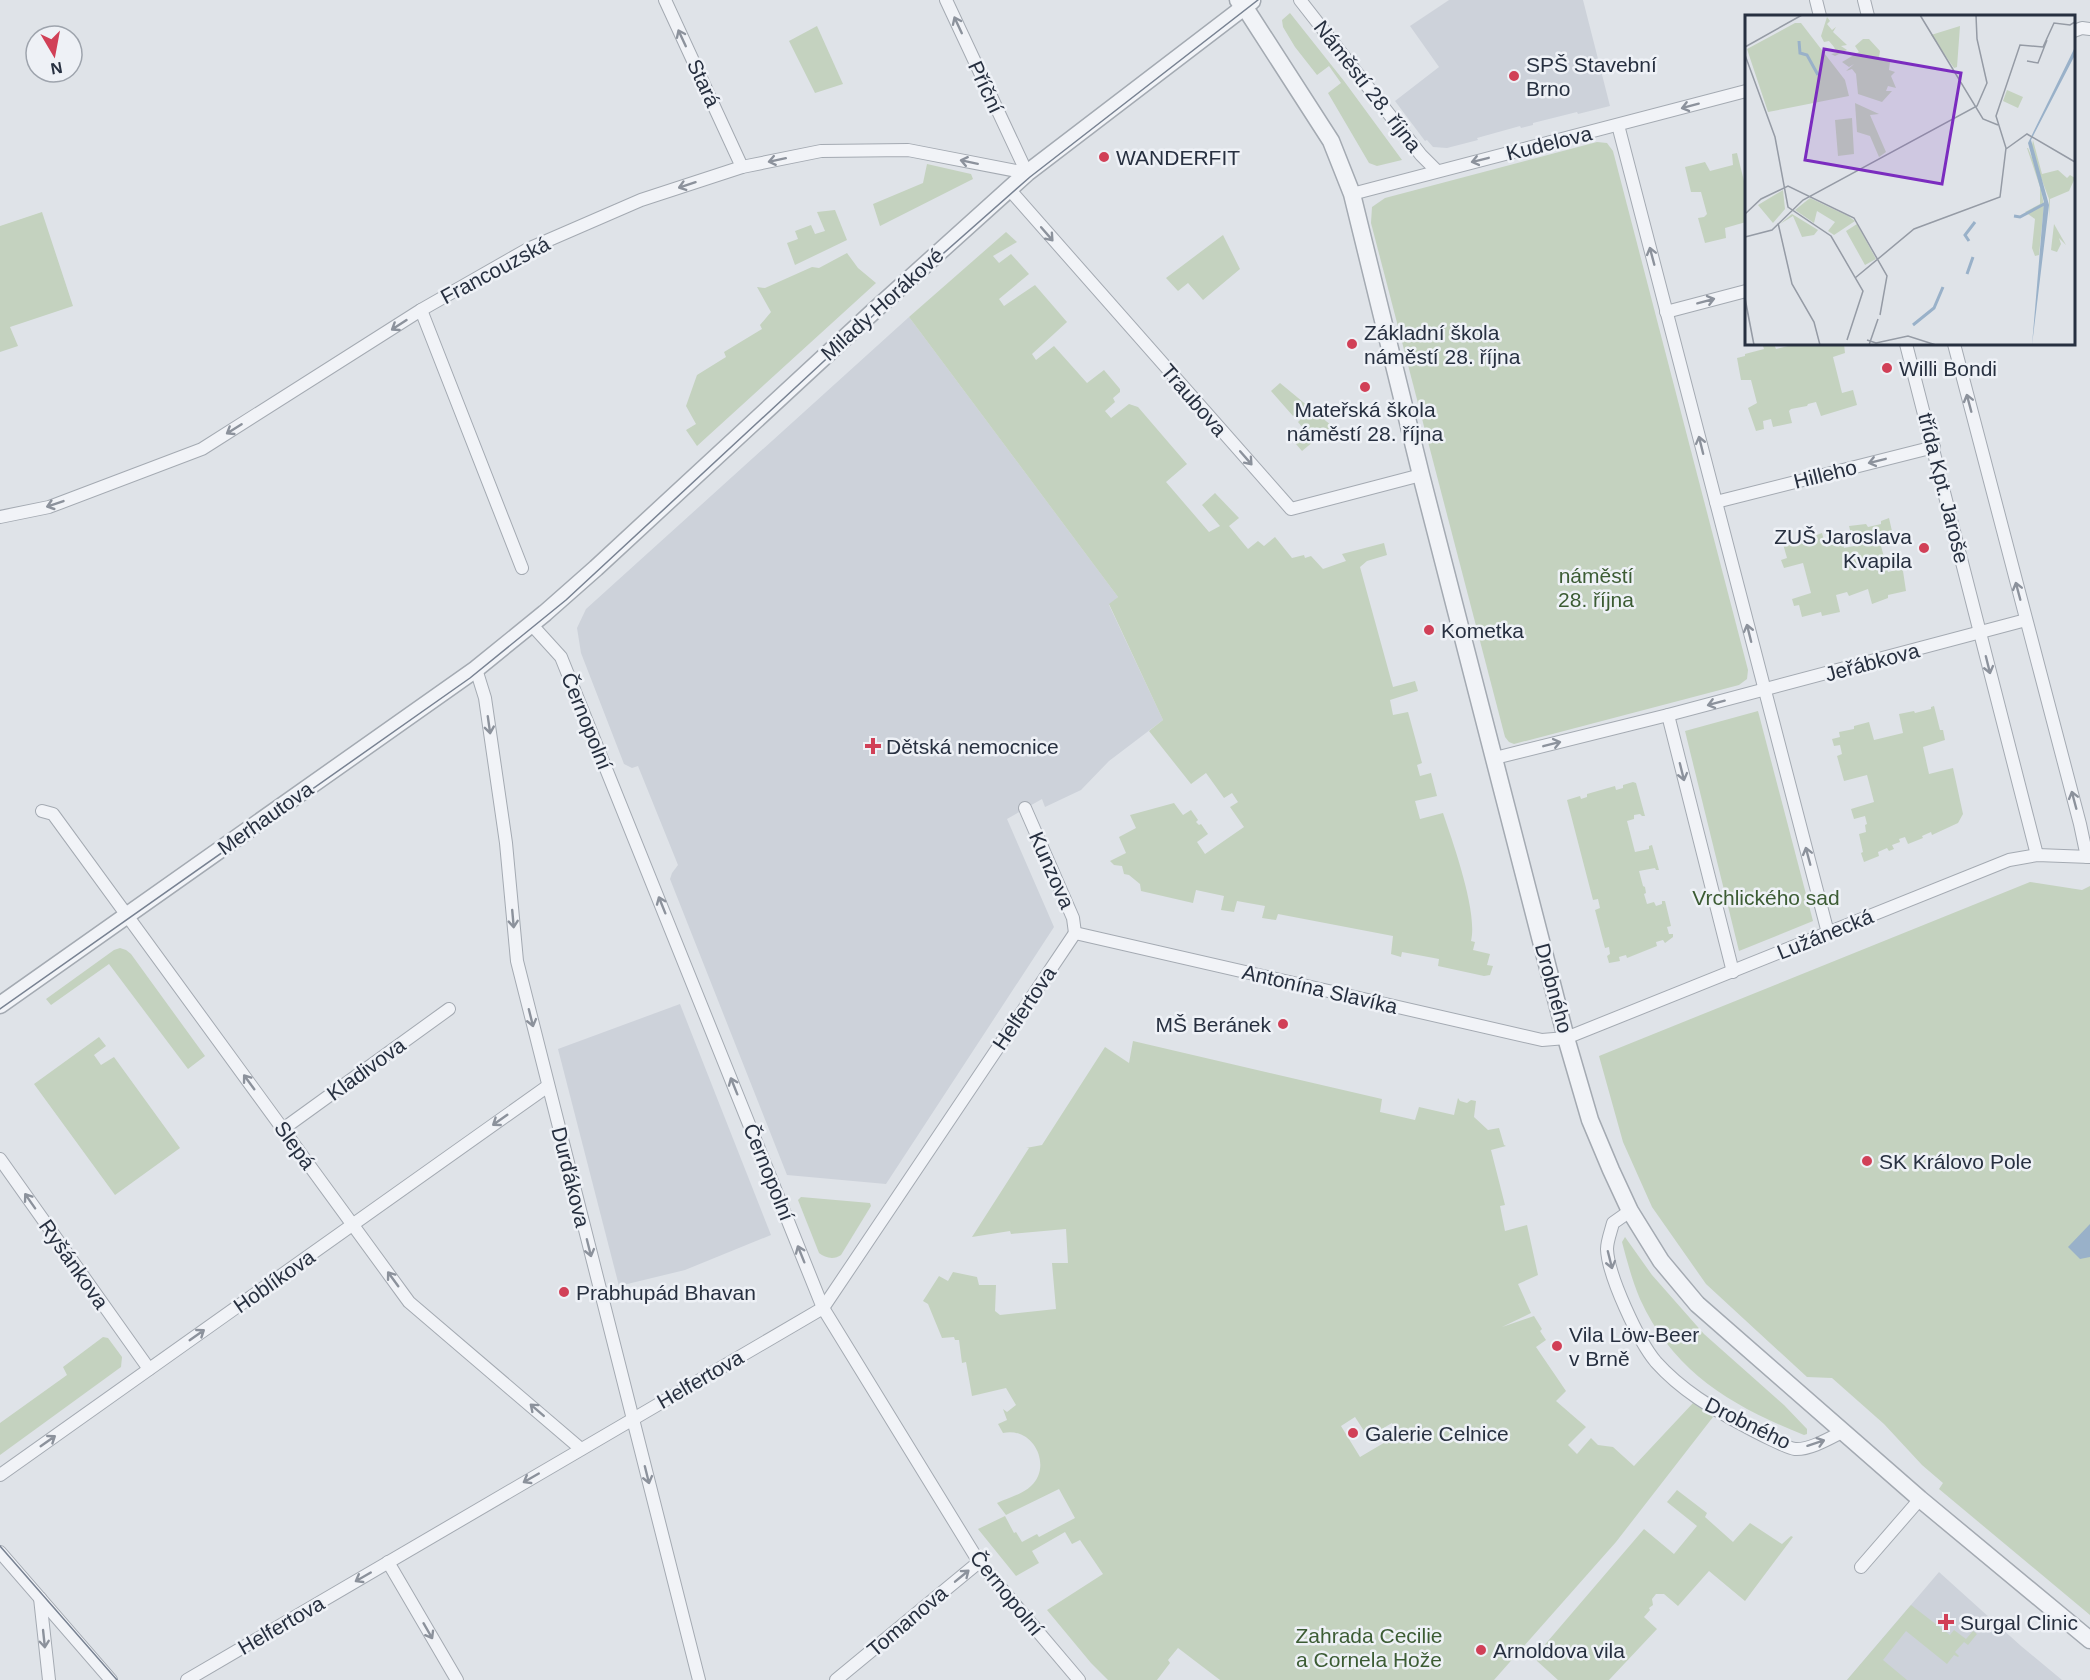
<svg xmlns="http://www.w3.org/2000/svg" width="2090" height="1680" viewBox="0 0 2090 1680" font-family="Arial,sans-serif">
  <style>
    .built { fill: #cdd2da }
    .green { fill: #c4d2bf; fill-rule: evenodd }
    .water { fill: #99b1c9 }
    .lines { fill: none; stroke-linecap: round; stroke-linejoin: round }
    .minor-casing { stroke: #a4aab2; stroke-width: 14 }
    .tertiary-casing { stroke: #a4aab2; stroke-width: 19 }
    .minor { stroke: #f1f3f7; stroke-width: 12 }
    .tertiary { stroke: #f1f3f7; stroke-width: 16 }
    .tram { stroke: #788292; stroke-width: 1.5 }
    .oneway { stroke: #8c929c }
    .poi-dot { fill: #d14057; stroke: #eef1f6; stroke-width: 2 }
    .labels { text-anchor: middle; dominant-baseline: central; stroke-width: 5; stroke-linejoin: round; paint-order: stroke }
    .poi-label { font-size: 21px; fill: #273040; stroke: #eef1f6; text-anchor: start }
    .street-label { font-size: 21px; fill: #273040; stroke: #eef1f6 }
    .park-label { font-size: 21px; fill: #3c5c34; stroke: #eef1f6 }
    .inset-river { fill: none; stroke: #99b1c9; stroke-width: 3 }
    .inset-road { fill: none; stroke: #959ba5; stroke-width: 1.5 }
    .view { fill: #7b2cbf; fill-opacity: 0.15; stroke: #7b2cbf; stroke-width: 3 }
    .inset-edge { fill: none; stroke: #273040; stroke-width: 3 }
  </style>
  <rect width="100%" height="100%" fill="#dfe3e8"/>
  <g class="built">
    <polygon points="1449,0 1583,0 1610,106 1578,114 1577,112 1533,123 1533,125 1521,128 1520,126 1477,138 1478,140 1447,148 1433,147 1427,140 1425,141 1395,101 1439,67 1410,26"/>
    <polygon points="909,317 1118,597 1109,605 1163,720 1109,761 1081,790 1045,807 1042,799 1007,819 1054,927 886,1184 787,1175 670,879 672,873 678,865 638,766 632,768 624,764 581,653 577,628 586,609"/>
    <polygon points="680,1004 771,1235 685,1270 619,1286 558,1049"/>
    <polygon points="1939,1572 2021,1646 2062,1680 2065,1680 1847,1680"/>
  </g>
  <g class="green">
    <polygon points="1290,13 1344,81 1402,160 1377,166 1369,163 1328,93 1341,83 1329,66 1317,75 1295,47 1283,27 1282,20"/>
    <polygon points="817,26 843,84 815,93 789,41"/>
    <polygon points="1597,142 1607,143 1613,151 1748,670 1747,679 1739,685 1514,744 1509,742 1505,737 1371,223 1372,207 1385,198"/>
    <polygon points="1737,153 1746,189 1746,222 1725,228 1726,238 1705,243 1698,218 1704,217 1707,214 1701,192 1691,192 1685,167 1705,162 1710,171 1733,165 1732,154"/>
    <polygon points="927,164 971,174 973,179 880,226 873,204 923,183"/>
    <polygon points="835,210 847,240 795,265 787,243 798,239 795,231 811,225 815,234 825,231 817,212"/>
    <polygon points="42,212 73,306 10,327 18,346 0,352 0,226"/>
    <path d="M1006,232L1017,242L993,256L999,263L1011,254L1029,274L999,299L1004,306L1035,285L1067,322L1032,354L1036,360L1054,346L1087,383L1104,370L1120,389V392L1113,398L1115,402L1105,411L1111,418L1129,404L1138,407L1187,464L1166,482L1209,532L1220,526L1202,505L1215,493L1239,518L1229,526L1248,549L1258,541L1264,546L1275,537L1292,558L1304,555L1305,558L1311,556L1323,569L1346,561L1342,554L1384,543L1387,555L1367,561L1360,567L1393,687L1415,681L1418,691L1390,700L1393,715L1408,712L1422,763L1417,765L1420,776L1431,773L1437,796L1415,801L1420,819L1443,813C1453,843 1478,912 1471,941L1475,942L1473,950L1490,954L1487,965L1493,966L1490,975L1484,976L1438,966L1439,959L1402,952L1401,957L1391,954L1393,936L1278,914L1276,920L1262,918L1265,906L1237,901L1234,912L1221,910L1224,896L1196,890L1193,903L1141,891L1140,884L1129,875L1124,874L1122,866L1114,865L1110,861L1126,853L1119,837L1136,828L1130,815L1174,803L1183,815L1191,810L1198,820L1196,822L1199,825L1201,824L1208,834L1197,842L1205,854L1244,827L1230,807L1238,802L1232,793L1224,798L1206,773L1191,784L1149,731L1163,720L1109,604L1118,597L909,317Z"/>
    <polygon points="1223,235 1240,269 1203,300 1188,283 1178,291 1166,278"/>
    <polygon points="847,253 858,268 876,283 697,446 686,430 696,424 686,406 697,375 726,357 724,352 762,329 760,325 771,312 757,287 765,288 812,267 819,268"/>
    <polygon points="1772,344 1774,344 1776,349 1796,344 1844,344 1845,353 1833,357 1842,393 1853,390 1857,405 1821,416 1816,402 1808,404 1807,406 1791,409 1789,411 1792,423 1773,427 1771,419 1763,421 1764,429 1756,431 1748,408 1757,403 1751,380 1741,380 1737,358 1745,356 1745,354 1764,349 1763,346"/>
    <polygon points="1280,383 1332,426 1302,451 1296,444 1308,434 1298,422 1305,415 1300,409 1293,416 1271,391"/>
    <polygon points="1889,518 1894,540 1892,543 1881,546 1888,572 1900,569 1903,571 1906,591 1888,595 1888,598 1872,604 1868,589 1849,596 1847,592 1836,595 1840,612 1822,616 1821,612 1802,617 1799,605 1794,606 1792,599 1811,593 1803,563 1784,568 1781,560 1787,558 1783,544 1791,542 1793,546 1806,542 1805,539 1822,533 1826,547 1842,541 1844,548 1854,546 1849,526 1866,524 1868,527 1881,524 1881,521"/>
    <polygon points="1934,706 1940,730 1943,730 1945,740 1923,747 1929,774 1953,768 1963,814 1958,823 1932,835 1931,832 1922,836 1923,838 1908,844 1905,837 1899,839 1900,842 1892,845 1894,849 1889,851 1887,848 1878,852 1879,856 1864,862 1861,853 1863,852 1859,834 1866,832 1865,825 1867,824 1865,816 1854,819 1851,809 1874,802 1867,775 1844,781 1837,756 1842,754 1840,745 1834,746 1832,739 1840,737 1839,732 1854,729 1854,726 1869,722 1874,740 1903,733 1899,714 1914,711 1915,713 1931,709 1931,707"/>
    <polygon points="1758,711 1813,921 1739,951 1685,731"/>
    <polygon points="1633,782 1636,783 1645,816 1642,816 1640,814 1634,815 1634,819 1627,821 1635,852 1649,849 1649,846 1652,845 1659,870 1656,870 1655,868 1639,871 1643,886 1645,887 1646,893 1644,894 1647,904 1654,902 1656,906 1662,904 1662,901 1665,901 1671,926 1667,927 1669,934 1673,934 1673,937 1665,943 1663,940 1656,942 1657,946 1627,958 1626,955 1619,957 1620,961 1609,963 1607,956 1610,954 1609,947 1605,948 1595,910 1600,908 1598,899 1593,900 1567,800 1580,796 1581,799 1587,797 1587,794 1615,786 1616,790 1623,788 1623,785"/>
    <polygon points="2030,882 2082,890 2090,886 2090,1615 1939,1489 1943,1483 1922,1465 1884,1424 1832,1378 1807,1377 1706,1284 1652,1207 1623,1142 1599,1056"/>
    <polygon points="120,948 126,950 131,954 205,1056 188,1069 109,964 51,1005 46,999 114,950"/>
    <polygon points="99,1037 106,1046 94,1055 101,1065 114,1057 180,1148 115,1195 34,1084"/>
    <path d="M1133,1041L1382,1099L1380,1112L1415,1120L1419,1107L1454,1115L1458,1098L1460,1101L1467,1103L1471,1100L1476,1101L1474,1117L1488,1130L1499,1128L1504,1145L1506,1146L1491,1150L1505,1205L1500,1206L1505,1231L1527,1225L1538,1275L1518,1284L1531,1313L1502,1327L1534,1316L1542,1329L1540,1331L1546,1340L1536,1347L1566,1391L1556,1401L1586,1427L1568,1445L1577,1454L1591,1438L1598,1445L1613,1447L1634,1466L1693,1403L1713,1417L1616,1542L1494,1680H1220L1178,1648L1168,1660L1170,1663L1157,1680H1108L1091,1663L1047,1610L1103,1574L1080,1540L1072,1544L1065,1532L1032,1551L1039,1563L1016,1576L978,1529L1005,1516L1014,1533L1016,1532L1022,1542L1037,1534L1039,1537L1075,1518L1059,1489L1006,1515L997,1503C1008,1498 1023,1494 1031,1486C1053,1466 1033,1426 1003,1433L998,1424L1007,1420L1003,1409L1007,1412L1016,1405L1006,1388L972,1396L966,1362L962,1363L959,1340H955L954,1337L942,1338L928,1304L923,1301L939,1276L948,1281L953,1272L977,1277L979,1285H996L995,1311L1000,1315L1056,1309L1052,1263H1068L1066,1229L1011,1234L1010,1231L972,1237L1029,1148H1026L1042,1145L1105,1047L1129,1063ZM1355,1417L1368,1437L1392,1423L1399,1434L1360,1457L1341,1426Z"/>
    <path d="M801,1197L870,1203L871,1206L841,1255C834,1260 825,1258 819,1253L798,1200Z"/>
    <path d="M1625,1237L1652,1275L1704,1334L1784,1405L1807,1429V1434L1804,1435C1732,1406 1674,1373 1640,1299C1632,1280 1627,1261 1622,1242Z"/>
    <polygon points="103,1337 108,1338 122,1357 121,1367 0,1455 0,1423 67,1375 63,1367"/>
    <polygon points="1677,1490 1707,1513 1705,1517 1733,1542 1750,1523 1782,1544 1791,1536 1793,1537 1745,1601 1709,1571 1678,1606 1664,1594 1656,1594 1652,1599 1653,1605 1649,1608 1650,1610 1644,1617 1657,1629 1609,1680 1558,1680 1537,1661 1536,1655 1644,1529 1674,1554 1697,1526 1667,1502"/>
    <polygon points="1911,1605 1950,1635 1954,1630 1966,1639 1973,1631 1977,1634 1968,1645 1964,1642 1955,1652 1959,1656 1958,1657 1954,1655 1947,1664 1906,1631 1883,1660 1907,1680 1847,1680"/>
  </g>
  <polygon class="water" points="2090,1224 2090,1257 2080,1259 2068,1247"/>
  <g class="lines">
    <g class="minor-casing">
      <g id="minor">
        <polyline points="665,0 742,167"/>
        <polyline points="946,0 1027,173"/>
        <polyline points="1300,0 1421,155 1437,171"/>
        <polyline points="1816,0 1820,16"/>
        <polyline points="1864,0 1868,16"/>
        <polyline points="2074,31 2082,28 2090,29"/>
        <polyline points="1618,125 1828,933"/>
        <polyline points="1009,189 1291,509 1421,475"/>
        <polyline points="1352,194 1746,91"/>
        <polyline points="421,310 522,568"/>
        <polyline points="1666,312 1746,291"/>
        <polyline points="1906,344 2037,855"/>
        <polyline points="1954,344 2080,824 2087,857"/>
        <polyline points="1716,502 1934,447"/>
        <polyline points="0,517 49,507 202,449 421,310 528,249 641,200 742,167 821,151 908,150 1027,173"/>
        <polyline points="531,624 561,657 823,1308 979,1562 1079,1680"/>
        <polyline points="476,669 485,698 506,843 517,961 699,1680"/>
        <polyline points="1668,715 1733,972"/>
        <polyline points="1495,758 1668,715 2026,620"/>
        <polyline points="1025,808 1073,918 1075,933"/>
        <polyline points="42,811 53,814 409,1302 581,1449"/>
        <polyline points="1075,933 1542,1040 1566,1038 2009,860 2037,855 2090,857"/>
        <polyline points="283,1129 449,1009"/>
        <polyline points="0,1159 149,1369"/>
        <path d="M1630,1211L1613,1223C1611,1231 1607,1241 1607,1249C1608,1276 1639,1342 1656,1362C1681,1390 1713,1409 1745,1426C1754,1431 1787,1448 1795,1449C1810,1450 1830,1438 1842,1432"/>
        <polyline points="0,1475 548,1086"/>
        <polyline points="0,1552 111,1680"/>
        <polyline points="388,1562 457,1680"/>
        <polyline points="1861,1567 1920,1499"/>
        <polyline points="40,1598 49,1680"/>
        <polyline points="187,1680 823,1308 1075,933"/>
        <polyline points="836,1680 979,1562"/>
      </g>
    </g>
    <g class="tertiary-casing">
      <g id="tertiary">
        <polyline points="1238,0 1244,6 1331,141 1352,194 1421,475 1566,1038 1590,1120 1611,1170 1630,1211 1661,1261 1697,1304 1920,1499 2090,1640"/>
        <polyline points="0,1005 476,669 545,613 596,568 876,309 1027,173 1252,1"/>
      </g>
    </g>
    <use href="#minor" class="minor"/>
    <use href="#tertiary" class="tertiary"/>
    <g class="tram">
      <polyline points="0,1009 470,678 566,600 878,311 1030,177 1258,0"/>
      <polyline points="0,1546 117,1680"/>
    </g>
  </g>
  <defs><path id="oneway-shaft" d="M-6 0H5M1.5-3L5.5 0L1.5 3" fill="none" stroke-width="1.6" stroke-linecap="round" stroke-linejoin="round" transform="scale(1.5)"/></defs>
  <g class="oneway">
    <use href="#oneway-shaft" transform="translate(958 25) rotate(-115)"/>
    <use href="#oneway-shaft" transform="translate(682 38) rotate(-115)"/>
    <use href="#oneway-shaft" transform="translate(1690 106) rotate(165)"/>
    <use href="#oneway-shaft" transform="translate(777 160) rotate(168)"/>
    <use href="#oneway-shaft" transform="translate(1480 160) rotate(166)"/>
    <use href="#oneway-shaft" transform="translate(969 162) rotate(-168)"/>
    <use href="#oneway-shaft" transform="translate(687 185) rotate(162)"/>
    <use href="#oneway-shaft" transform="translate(1047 234) rotate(49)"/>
    <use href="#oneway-shaft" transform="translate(1652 256) rotate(-105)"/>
    <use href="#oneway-shaft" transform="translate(1706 301) rotate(-15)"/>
    <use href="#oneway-shaft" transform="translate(399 325) rotate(147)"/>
    <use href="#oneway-shaft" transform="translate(1969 403) rotate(-105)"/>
    <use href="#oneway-shaft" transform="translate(234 429) rotate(148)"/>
    <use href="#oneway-shaft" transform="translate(1701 445) rotate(-104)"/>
    <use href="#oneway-shaft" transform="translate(1246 458) rotate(49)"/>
    <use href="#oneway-shaft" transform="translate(1877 461) rotate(166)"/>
    <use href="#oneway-shaft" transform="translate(55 504) rotate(161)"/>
    <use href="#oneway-shaft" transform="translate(2018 591) rotate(-105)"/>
    <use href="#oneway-shaft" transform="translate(1749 633) rotate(-104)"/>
    <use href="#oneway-shaft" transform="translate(1988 665) rotate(76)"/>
    <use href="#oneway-shaft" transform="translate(1716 703) rotate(165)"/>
    <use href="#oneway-shaft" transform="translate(489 725) rotate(82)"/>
    <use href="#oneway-shaft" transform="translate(1552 744) rotate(-14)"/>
    <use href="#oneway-shaft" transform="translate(1682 772) rotate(76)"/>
    <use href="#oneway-shaft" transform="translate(2074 800) rotate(-105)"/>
    <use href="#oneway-shaft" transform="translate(1808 856) rotate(-105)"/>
    <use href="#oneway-shaft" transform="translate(662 905) rotate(-112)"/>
    <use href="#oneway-shaft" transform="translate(513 919) rotate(85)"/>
    <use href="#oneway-shaft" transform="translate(531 1018) rotate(76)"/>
    <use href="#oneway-shaft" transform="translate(249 1082) rotate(-126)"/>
    <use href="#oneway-shaft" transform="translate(734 1086) rotate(-112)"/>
    <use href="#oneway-shaft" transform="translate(500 1120) rotate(145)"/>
    <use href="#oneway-shaft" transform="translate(30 1201) rotate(-125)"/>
    <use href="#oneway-shaft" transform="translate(589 1248) rotate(76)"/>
    <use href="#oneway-shaft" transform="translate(801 1254) rotate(-112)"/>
    <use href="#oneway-shaft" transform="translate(1610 1260) rotate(76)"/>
    <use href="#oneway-shaft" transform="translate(393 1279) rotate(-126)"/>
    <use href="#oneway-shaft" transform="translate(197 1335) rotate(-35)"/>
    <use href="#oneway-shaft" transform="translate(537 1410) rotate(-139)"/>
    <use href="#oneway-shaft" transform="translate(48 1441) rotate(-35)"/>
    <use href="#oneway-shaft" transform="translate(1816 1443) rotate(-18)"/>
    <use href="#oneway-shaft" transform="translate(647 1475) rotate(76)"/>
    <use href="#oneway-shaft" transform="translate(531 1478) rotate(150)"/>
    <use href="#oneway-shaft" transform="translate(962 1576) rotate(-39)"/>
    <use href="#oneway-shaft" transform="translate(363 1577) rotate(150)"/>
    <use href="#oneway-shaft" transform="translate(428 1631) rotate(60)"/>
    <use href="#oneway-shaft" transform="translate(44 1639) rotate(84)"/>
  </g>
  <g class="poi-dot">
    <circle cx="1514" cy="76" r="6"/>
    <circle cx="1104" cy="157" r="6"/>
    <circle cx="1352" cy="344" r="6"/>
    <circle cx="1887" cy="368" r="6"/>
    <circle cx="1365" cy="387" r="6"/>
    <circle cx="1924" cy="548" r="6"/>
    <circle cx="1429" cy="630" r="6"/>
    <path d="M870 737h6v6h6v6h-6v6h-6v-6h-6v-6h6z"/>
    <circle cx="1283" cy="1024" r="6"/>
    <circle cx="1867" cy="1161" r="6"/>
    <circle cx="564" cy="1292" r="6"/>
    <circle cx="1557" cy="1346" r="6"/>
    <circle cx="1353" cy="1433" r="6"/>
    <path d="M1943 1613h6v6h6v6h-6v6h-6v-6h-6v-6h6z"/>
    <circle cx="1481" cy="1650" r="6"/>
  </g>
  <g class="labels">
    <g class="poi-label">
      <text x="1526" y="64">SPŠ Stavební<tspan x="1526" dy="24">Brno</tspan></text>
      <text x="1116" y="157">WANDERFIT</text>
      <text x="1364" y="332">Základní škola<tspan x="1364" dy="24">náměstí 28. října</tspan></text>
      <text x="1899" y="368">Willi Bondi</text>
      <text x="1365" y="409" text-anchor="middle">Mateřská škola<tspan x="1365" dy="24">náměstí 28. října</tspan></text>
      <text x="1912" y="536" text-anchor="end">ZUŠ Jaroslava<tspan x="1912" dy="24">Kvapila</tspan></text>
      <text x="1441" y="630">Kometka</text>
      <text x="886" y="746">Dětská nemocnice</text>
      <text x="1271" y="1024" text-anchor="end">MŠ Beránek</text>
      <text x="1879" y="1161">SK Královo Pole</text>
      <text x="576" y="1292">Prabhupád Bhavan</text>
      <text x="1569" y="1334">Vila Löw-Beer<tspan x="1569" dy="24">v Brně</tspan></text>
      <text x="1365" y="1433">Galerie Celnice</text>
      <text x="1960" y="1622">Surgal Clinic</text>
      <text x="1493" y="1650">Arnoldova vila</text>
    </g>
    <g class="street-label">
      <text transform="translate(704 83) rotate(65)">Stará</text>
      <text transform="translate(1368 86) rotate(52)">Náměstí 28. října</text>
      <text transform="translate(986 87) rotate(65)">Příční</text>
      <text transform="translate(1549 143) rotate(-14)">Kudelova</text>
      <text transform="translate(495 270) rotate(-28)">Francouzská</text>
      <text transform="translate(882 304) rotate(-42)">Milady Horákové</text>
      <text transform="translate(1194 400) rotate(49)">Traubova</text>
      <text transform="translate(1825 474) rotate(-14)">Hilleho</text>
      <text transform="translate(1944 488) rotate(76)">třída Kpt. Jaroše</text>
      <text transform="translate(1872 662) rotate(-15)">Jeřábkova</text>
      <text transform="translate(587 721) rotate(68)">Černopolní</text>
      <text transform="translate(265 818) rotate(-35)">Merhautova</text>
      <text transform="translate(1052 870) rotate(66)">Kunzova</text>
      <text transform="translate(1825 934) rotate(-22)">Lužánecká</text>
      <text transform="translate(1554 988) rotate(75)">Drobného</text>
      <text transform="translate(1320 989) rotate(13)">Antonína Slavíka</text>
      <text transform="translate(1024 1008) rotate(-56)">Helfertova</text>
      <text transform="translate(366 1069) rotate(-36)">Kladivova</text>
      <text transform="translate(295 1145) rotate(54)">Slepá</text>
      <text transform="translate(769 1172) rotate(68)">Černopolní</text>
      <text transform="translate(571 1177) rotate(76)">Durďákova</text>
      <text transform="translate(74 1264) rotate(55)">Ryšánkova</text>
      <text transform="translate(274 1281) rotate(-35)">Hoblíkova</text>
      <text transform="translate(700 1379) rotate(-30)">Helfertova</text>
      <text transform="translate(1748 1423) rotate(26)">Drobného</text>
      <text transform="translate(1007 1593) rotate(51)">Černopolní</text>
      <text transform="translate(907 1621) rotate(-40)">Tomanova</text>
      <text transform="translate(281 1625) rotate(-30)">Helfertova</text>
    </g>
    <g class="park-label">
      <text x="1596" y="575">náměstí<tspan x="1596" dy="24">28. října</tspan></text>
      <text x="1766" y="897">Vrchlického sad</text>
      <text x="1369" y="1635">Zahrada Cecilie<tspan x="1369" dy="24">a Cornela Hože</tspan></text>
    </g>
  </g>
  <g transform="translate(1745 15)">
    <rect width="330" height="330" fill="#dfe3e8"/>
    <path d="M82,2L85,6L82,9L87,15L91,12L88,17L102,30L96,31L102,35L90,41L86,39L92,38L89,32L84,26L79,27L76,21ZM50,8H56L100,65L104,81L23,97L2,34ZM215,11L212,52L209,53L186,20ZM118,24H124L135,36L134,42L145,47L144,55L150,57L146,61L151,73L143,71L141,76H147L137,87L113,79L111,59L107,54L101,56L109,49L104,52L97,47L114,37L110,31ZM262,75L278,82L273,93L258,86ZM110,88L134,99L125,100L141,137L134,142L125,121L112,117ZM107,103L109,139L93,141L90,105ZM288,125L297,159L313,155L322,163L325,160L330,163L324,176L305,184L304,203V184L286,136ZM282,133H283L292,155L299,190L294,240L290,241L287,233L290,204L280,197L295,189V172ZM38,175L40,194L28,208L13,190ZM65,183L103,201L110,206L89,220L83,216L90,207L72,196L69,208L50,195ZM47,199L73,215L69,220L57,222L48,201L35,209ZM112,209L131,244L120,250L101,216ZM309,209L321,230L314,223L316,229L312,237L306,235Z" fill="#c4d2bf"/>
    <path d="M330,32V40L286,125L304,190L287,330L299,187L283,128Z" fill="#99b1c9"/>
    <path class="inset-river" d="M54,26L55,38L62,40L73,60M269,201L275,202L301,188M224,226L220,220L230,207M222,259L228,242M168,310L189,293L198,272"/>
    <path class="inset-road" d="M175,0L238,104L253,110M0,32L57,0M0,40L30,122L43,192L86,221L118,276L102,325M282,46L293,48L302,25M261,134L282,119L330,147M0,199L16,184L43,171L109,203L142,261L135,300M33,208L47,269L69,307L75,330M0,222L27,215L58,185L232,91L242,68L232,24L231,0M110,263L169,214L255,182L261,133L251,101L275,30L298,32L309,8L325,10L330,7M0,283L9,330M0,284L9,330M122,325L131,328L163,321L191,330M124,330L133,304"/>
    <path class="view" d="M79,34L216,58L197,169L60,145Z"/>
    <rect width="330" height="330" class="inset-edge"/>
  </g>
  <g transform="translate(54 54) rotate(170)"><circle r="28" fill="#eef1f6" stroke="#9ea4ad" stroke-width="1.5"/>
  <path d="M0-4.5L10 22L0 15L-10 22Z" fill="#d14057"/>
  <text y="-9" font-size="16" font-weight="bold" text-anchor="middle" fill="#273040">N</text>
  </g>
</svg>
